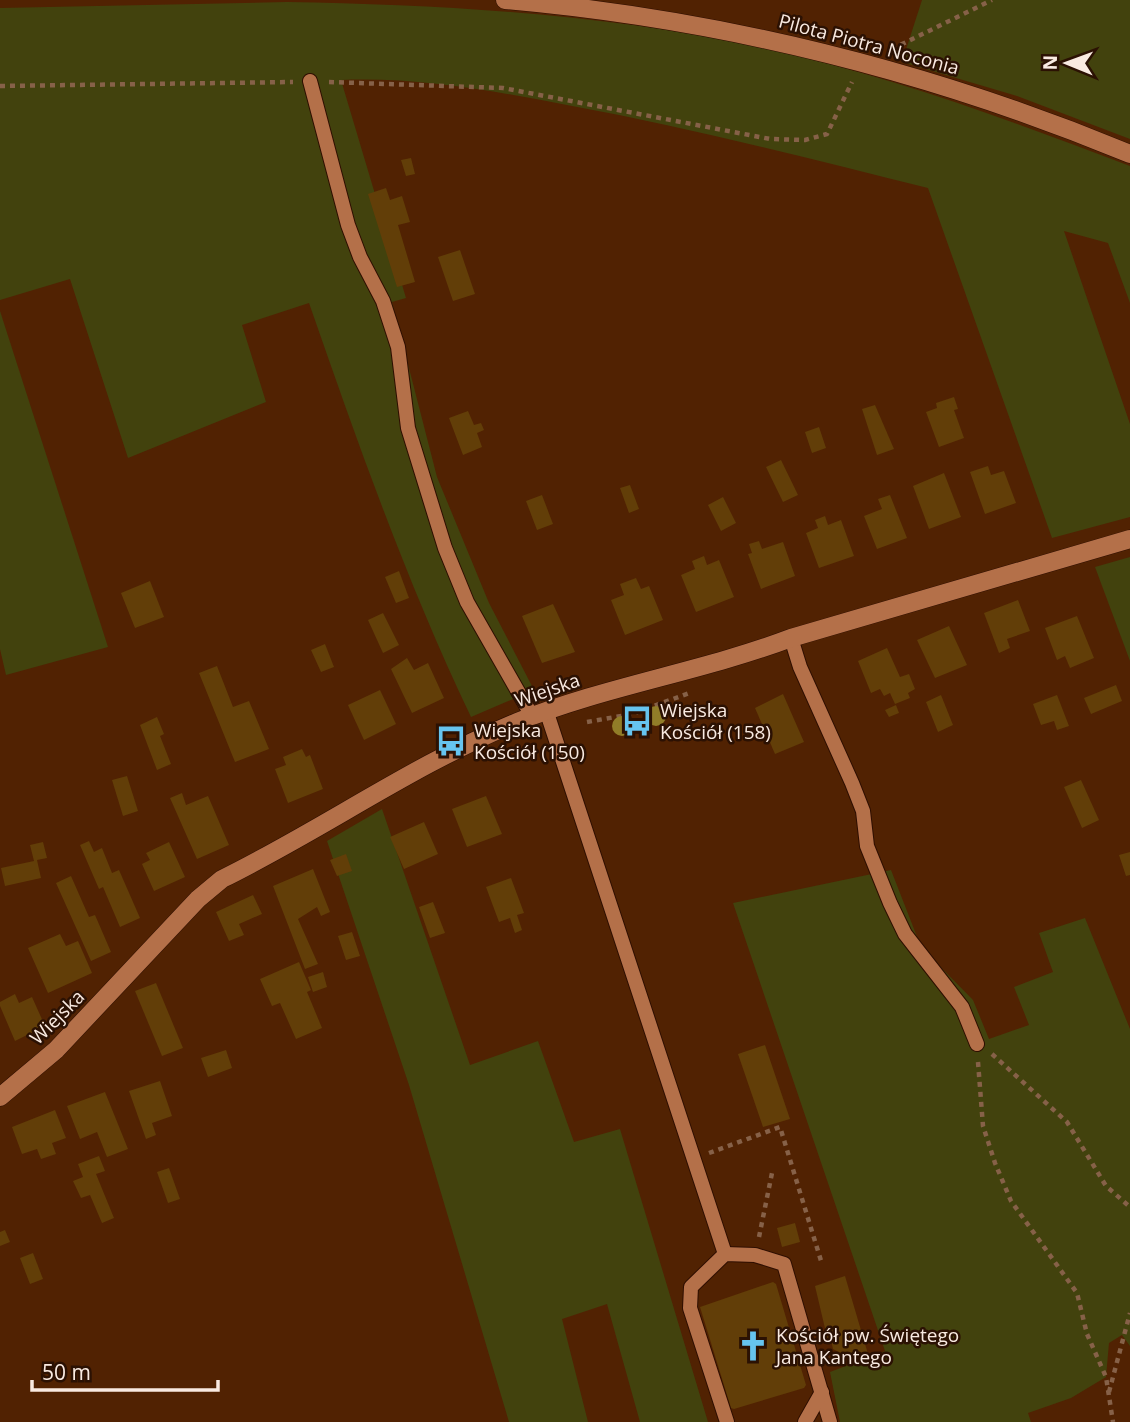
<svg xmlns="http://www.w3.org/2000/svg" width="1130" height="1422" viewBox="0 0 1130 1422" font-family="'Open Sans',sans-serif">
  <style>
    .green { fill: #42420d }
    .building { fill: #623e08 }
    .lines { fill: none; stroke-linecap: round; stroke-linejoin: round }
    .service-casing { stroke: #2e0e00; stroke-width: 16 }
    .minor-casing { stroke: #2e0e00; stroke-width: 19 }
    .tertiary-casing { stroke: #2e0e00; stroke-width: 19 }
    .path { stroke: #866148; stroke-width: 4.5; stroke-dasharray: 5 5; stroke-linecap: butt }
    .service { stroke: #b47049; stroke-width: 14 }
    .minor { stroke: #b47049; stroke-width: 18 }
    .tertiary { stroke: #b47049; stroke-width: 18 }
    .tree { fill: #917d28 }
    .labels { text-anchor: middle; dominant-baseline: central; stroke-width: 5; stroke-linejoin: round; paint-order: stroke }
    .street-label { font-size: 19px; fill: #f9eae1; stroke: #2b1103 }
    .poi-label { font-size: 19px; fill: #f9eae1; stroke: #2b1103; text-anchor: start }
  </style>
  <rect width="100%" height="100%" fill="#512202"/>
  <g class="green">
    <polygon points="922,0 1130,0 1130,139 1017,96 902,62"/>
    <path d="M287,2C448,5 609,14 767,49C892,76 1011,121 1130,166V303L1108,243L1064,231L1130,424V517L1052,538L928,188C810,159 692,128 572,106C495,91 419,77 341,80L406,298L392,302L437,477L489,603L534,690L471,717C407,583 358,444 309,303L242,325L266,402L128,458L70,279L0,300V8Z"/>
    <polygon points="0,311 108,647 6,675 0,649"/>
    <polygon points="1130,557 1130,661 1095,567"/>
    <polygon points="382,809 470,1065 538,1041 574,1142 620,1129 708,1422 640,1422 607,1304 562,1319 588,1422 509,1422 409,1085 327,841"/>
    <polygon points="891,870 921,947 973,1000 989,1039 1029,1025 1014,987 1053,972 1039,933 1085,918 1130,1029 1130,1346 1122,1335 1109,1343 1106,1377 1071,1398 1028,1413 1031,1422 840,1422 830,1372 885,1351 733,903"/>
  </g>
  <g class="building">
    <polygon points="411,158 415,174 406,176 401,160"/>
    <polygon points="386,188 390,200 402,196 410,222 398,225 415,282 397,287 368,194"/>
    <polygon points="460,250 475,294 453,301 438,257"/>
    <polygon points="954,397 958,409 954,410 964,438 939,447 926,412 937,408 936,403"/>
    <polygon points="875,405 894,449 877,455 862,409"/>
    <polygon points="468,411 474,425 481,423 484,430 477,433 482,447 463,455 449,418"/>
    <polygon points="819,427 826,448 812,453 805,432"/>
    <polygon points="781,460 798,495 783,502 766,467"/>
    <polygon points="988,466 991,475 1004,471 1016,503 985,514 970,472"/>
    <polygon points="944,473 961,517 929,529 913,486"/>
    <polygon points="630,485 639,509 629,513 620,488"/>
    <polygon points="542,495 553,524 537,530 526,501"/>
    <polygon points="890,495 907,538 877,549 864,516 882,509 878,499"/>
    <polygon points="723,497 736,523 721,531 708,505"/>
    <polygon points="825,516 828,525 841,520 854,556 819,568 806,533 818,528 815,520"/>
    <polygon points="759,541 762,549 783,542 795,576 761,589 748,554 752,553 749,544"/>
    <polygon points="704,556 707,565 719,560 734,597 696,612 681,575 695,569 692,561"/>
    <polygon points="399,571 409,598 396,603 385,577"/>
    <polygon points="636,578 641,589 649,586 663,620 625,635 611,600 624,595 620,584"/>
    <polygon points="150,581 164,617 135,628 121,593"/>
    <polygon points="1018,600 1030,631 1007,639 1010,648 999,653 984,613"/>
    <polygon points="553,604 575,652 542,663 522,616"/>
    <polygon points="383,613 399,645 383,653 368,620"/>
    <polygon points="1077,616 1094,658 1070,668 1065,656 1057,660 1045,628"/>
    <polygon points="949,626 967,665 935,678 917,640"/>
    <polygon points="325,644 334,667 321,672 311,650"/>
    <polygon points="887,648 900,677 909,674 915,689 908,693 910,698 895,704 890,693 884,696 880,689 871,693 858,661"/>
    <polygon points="407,658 414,670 428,663 444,698 412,713 391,669"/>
    <polygon points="217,666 233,707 249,701 269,749 235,762 199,673"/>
    <polygon points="1116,685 1122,701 1091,714 1084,698"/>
    <polygon points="380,690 396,724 364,740 348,705"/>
    <polygon points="783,694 804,742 775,754 755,708"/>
    <polygon points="941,695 953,725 938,732 926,702"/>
    <polygon points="1057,695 1069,726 1057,730 1054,721 1041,725 1033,704"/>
    <polygon points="896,705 899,713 889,717 885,710"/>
    <polygon points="157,717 164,734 160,736 171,764 157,770 140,725"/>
    <polygon points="302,749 306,757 310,755 323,789 288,803 275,769 286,765 283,757"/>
    <polygon points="127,776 138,811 123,816 112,780"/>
    <polygon points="1081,780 1099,820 1082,828 1064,787"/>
    <polygon points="182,793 186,805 208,796 229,845 197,859 170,798"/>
    <polygon points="486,796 502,834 467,847 452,809"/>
    <polygon points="424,822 438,854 404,869 390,837"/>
    <polygon points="89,841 94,852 102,848 112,873 119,870 140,918 120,927 103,887 99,889 80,845"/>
    <polygon points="43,842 47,858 37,860 41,878 5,886 1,868 34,861 30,845"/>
    <polygon points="169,842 185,877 154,891 142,864 150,860 146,853"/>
    <polygon points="1130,852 1130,875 1126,876 1119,855"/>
    <polygon points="346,854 352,871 337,876 330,860"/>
    <polygon points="313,869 330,912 321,916 317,907 298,919 318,964 305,969 273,886"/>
    <polygon points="71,876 89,917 95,915 111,952 91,961 56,883"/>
    <polygon points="511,878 524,913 517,915 522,930 515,933 510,918 499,922 486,887"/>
    <polygon points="253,895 262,914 239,924 244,935 229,941 216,912"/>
    <polygon points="433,902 445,933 430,938 419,907"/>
    <polygon points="352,932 360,956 346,960 338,936"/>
    <polygon points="60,934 66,946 78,941 92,973 48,993 28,948"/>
    <polygon points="299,962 311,990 307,992 322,1028 296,1039 280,1003 272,1006 260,979"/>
    <polygon points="323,972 327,987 313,992 308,977"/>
    <polygon points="156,983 183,1048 162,1056 135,991"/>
    <polygon points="15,994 19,1003 32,997 45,1026 15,1041 0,1006 0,1002"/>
    <polygon points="765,1045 790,1119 763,1127 738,1054"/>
    <polygon points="226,1050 232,1068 208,1077 201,1058"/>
    <polygon points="160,1081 172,1116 152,1123 156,1135 146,1139 129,1091"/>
    <polygon points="105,1092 128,1149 107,1157 97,1132 80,1139 67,1106"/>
    <polygon points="55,1110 66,1138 52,1143 56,1154 41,1159 37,1149 22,1154 12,1127"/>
    <polygon points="99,1156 105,1171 96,1174 114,1218 102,1223 90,1195 81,1198 73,1181 83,1177 78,1164"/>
    <polygon points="169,1168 180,1199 168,1203 157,1172"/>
    <polygon points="795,1223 800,1242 782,1247 777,1228"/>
    <polygon points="5,1230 10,1242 0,1246 0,1232"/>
    <polygon points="33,1253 43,1279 30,1284 20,1258"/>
    <polygon points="845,1276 868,1354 852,1359 833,1349 831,1340 828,1341 815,1286"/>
    <polygon points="773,1282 776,1284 806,1385 804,1388 734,1409 731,1408 700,1307"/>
  </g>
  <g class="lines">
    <g class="service-casing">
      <g id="service">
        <polyline points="310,81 348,225 360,257 383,301 398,347 408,428 445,548 467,602 532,716"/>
        <polyline points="791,638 800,667 852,783 863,811 867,846 890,903 905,934 962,1007 977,1044"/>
        <polyline points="546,710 725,1254"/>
        <polyline points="727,1422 690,1308 691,1287 725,1254 755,1255 784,1264 830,1422"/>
        <polyline points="805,1422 822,1392"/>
      </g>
    </g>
    <g class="minor-casing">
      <path id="minor" d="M505,0C721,19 930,71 1130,154"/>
    </g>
    <g class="tertiary-casing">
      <path id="tertiary" d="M0,1097L56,1050L198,899L222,879C322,830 414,764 517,722C606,686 701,672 791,638L1130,539"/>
    </g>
    <g class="path">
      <polyline points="892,49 992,0"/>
      <polyline points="329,82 503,88 770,139 805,140 827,134 852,82"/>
      <polyline points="0,86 293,82"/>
      <polyline points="587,722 632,714 692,692"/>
      <polyline points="992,1054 1067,1122 1106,1186 1130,1207"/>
      <polyline points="978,1062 983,1126 995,1163 1011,1201 1077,1293 1087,1334 1106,1377 1113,1422"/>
      <polyline points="709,1153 780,1127 822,1264"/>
      <polyline points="759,1237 772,1173"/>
      <polyline points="1109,1392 1130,1313"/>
    </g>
    <use href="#service" class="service"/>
    <use href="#minor" class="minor"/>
    <use href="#tertiary" class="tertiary"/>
  </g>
  <g class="tree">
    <circle cx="656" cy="716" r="10"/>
    <circle cx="622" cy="726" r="10"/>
  </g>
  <defs>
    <g id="bus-bare" transform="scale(2.415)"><path d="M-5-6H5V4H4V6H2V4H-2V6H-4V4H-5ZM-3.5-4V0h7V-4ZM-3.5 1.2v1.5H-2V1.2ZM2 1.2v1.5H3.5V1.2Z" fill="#66c4ef" stroke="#2b1103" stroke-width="2.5" paint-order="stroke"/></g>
    <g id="church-bare" transform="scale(2.415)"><path d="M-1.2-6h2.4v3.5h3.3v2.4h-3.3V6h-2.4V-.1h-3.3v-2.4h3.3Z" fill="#66c4ef" stroke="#2b1103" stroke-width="2.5" paint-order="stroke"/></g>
  </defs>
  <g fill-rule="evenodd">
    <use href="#bus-bare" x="637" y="721"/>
    <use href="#bus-bare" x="451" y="741"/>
    <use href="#church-bare" x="753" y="1346"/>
  </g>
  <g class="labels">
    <g class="street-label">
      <text transform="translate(869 44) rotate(15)">Pilota Piotra Noconia</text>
      <text transform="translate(547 690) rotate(-19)">Wiejska</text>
      <text transform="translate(57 1017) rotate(-45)">Wiejska</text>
    </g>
    <g class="poi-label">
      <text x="660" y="710">Wiejska<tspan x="660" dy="22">Kościół (158)</tspan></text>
      <text x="474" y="730">Wiejska<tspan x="474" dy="22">Kościół (150)</tspan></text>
      <text x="776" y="1335">Kościół pw. Świętego<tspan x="776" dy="22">Jana Kantego</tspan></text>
    </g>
  </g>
  <g transform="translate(1067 63) rotate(271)" stroke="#2b1103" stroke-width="5" paint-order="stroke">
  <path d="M0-5L12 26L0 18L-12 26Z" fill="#f9eae1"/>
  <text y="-10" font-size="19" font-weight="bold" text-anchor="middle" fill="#f9eae1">N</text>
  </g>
  <path d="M32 1380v10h186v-10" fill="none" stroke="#f9eae1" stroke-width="3.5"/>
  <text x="42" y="1380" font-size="21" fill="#f9eae1" stroke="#2b1103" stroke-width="5" paint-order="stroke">50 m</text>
</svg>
